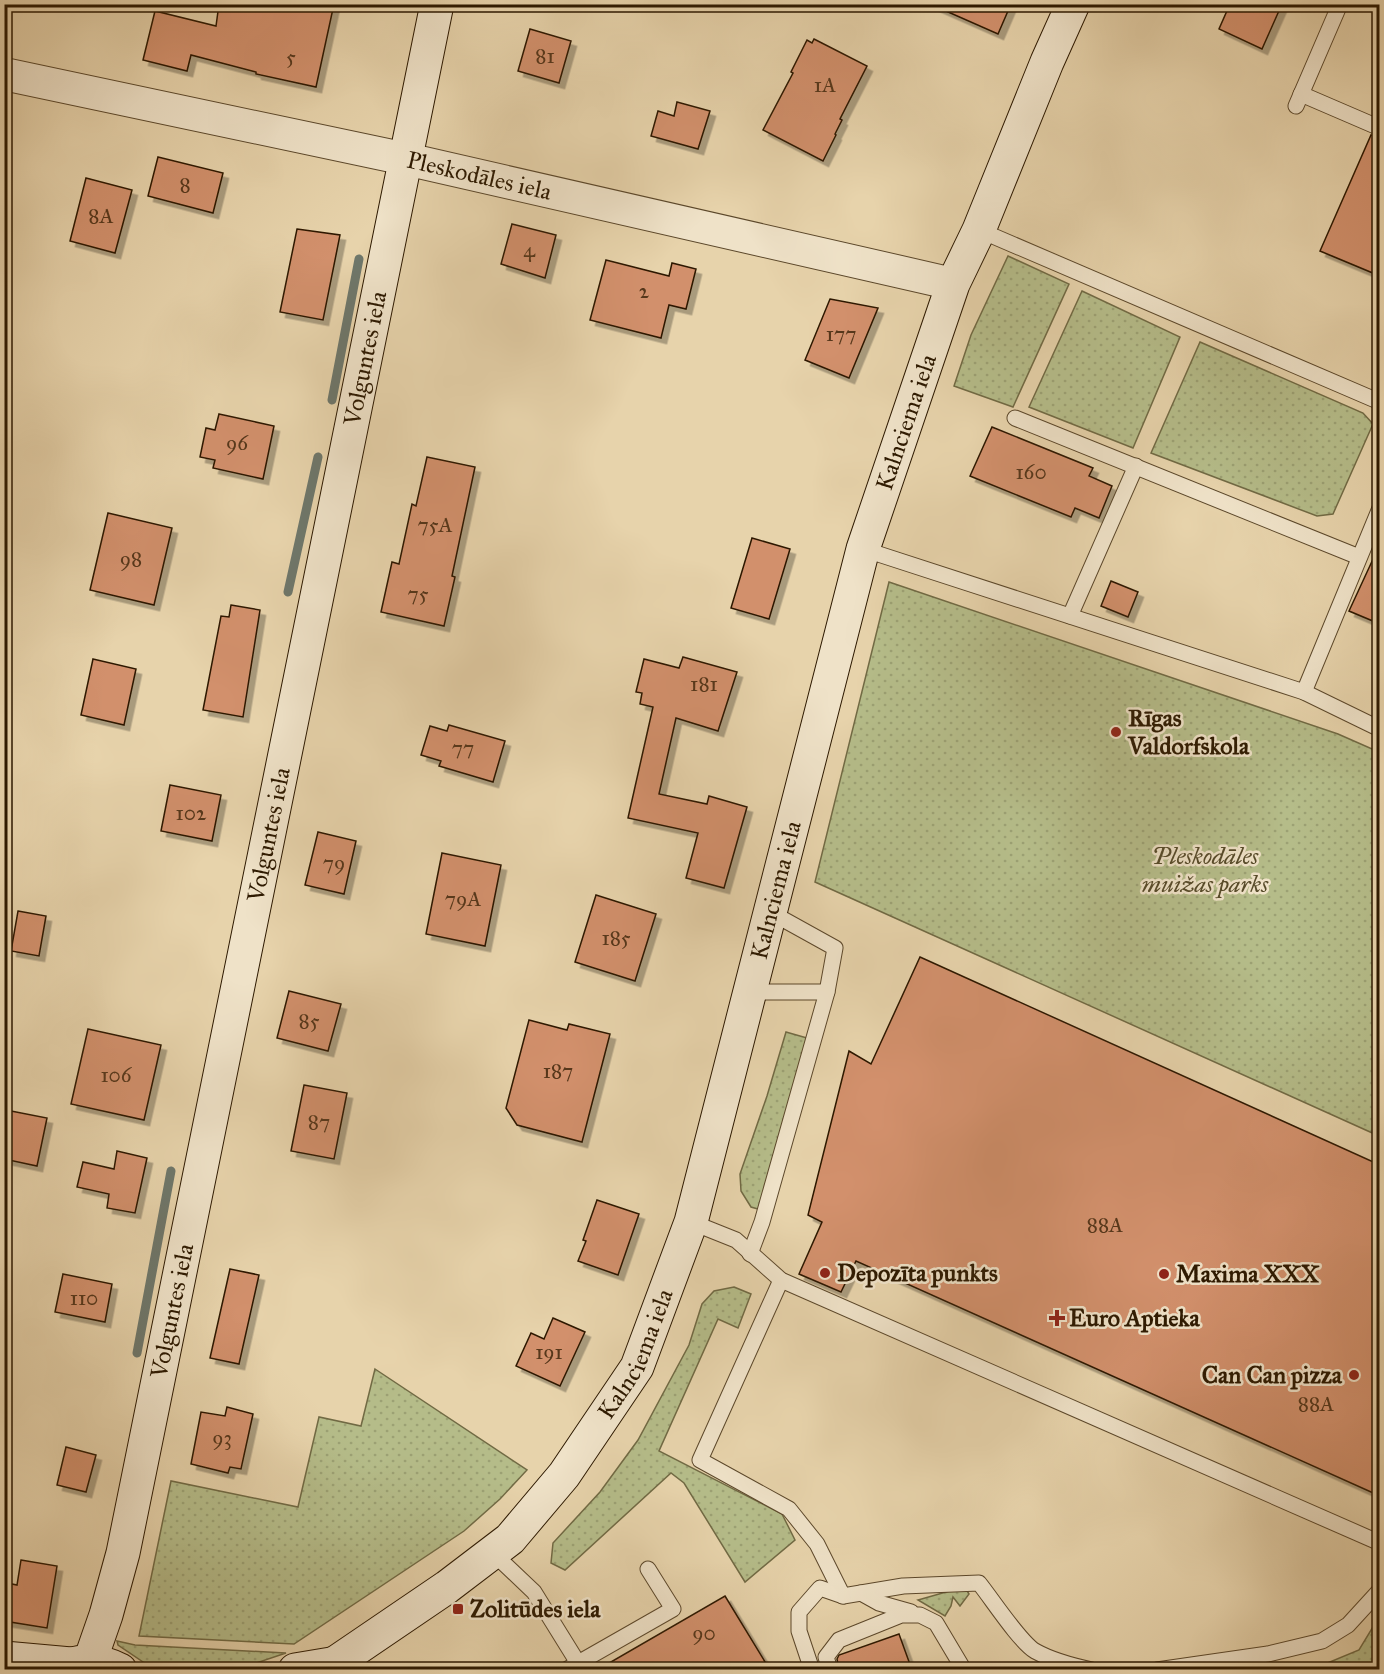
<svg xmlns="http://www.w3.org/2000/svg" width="1384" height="1674" viewBox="0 0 1384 1674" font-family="'IM FELL Great Primer',serif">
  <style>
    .green { fill: url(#green-dots); stroke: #716a44; stroke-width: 1.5 }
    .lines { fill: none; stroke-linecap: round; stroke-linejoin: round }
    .stream { stroke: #6e776b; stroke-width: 9 }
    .building { fill: #d2906c; stroke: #2d1900; stroke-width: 1.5; filter: url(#shadow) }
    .lane-casing { stroke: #5c482b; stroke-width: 17 }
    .street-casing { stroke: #5c482b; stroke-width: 34 }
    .secondary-casing { stroke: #2d1900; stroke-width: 35 }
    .lane { stroke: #efe2c8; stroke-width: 15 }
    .street { stroke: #efe2c8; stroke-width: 32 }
    .secondary { stroke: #efe2c8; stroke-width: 33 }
    .poi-dot { fill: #8f2418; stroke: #efe2c8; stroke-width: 2 }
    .labels { text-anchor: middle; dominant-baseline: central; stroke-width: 5; stroke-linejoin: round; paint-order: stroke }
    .number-label { font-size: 21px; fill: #56371b }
    .street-label { font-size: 24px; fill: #2d1900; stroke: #efe2c8 }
    .poi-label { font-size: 24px; font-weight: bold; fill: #2d1900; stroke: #efe2c8; text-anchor: start }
    .park-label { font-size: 24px; font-style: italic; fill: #564a29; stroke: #efe2c8 }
  </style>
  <defs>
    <pattern id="green-dots" width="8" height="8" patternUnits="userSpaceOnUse" patternTransform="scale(1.5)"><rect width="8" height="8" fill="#b5bc89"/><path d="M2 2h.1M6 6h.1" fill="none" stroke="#9ca174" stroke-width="1.8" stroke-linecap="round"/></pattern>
    <filter id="shadow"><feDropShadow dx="5.5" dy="5.5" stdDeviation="0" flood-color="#0004"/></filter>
  </defs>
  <rect width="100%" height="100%" fill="#e7d3ab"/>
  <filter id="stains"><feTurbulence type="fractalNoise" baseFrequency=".00333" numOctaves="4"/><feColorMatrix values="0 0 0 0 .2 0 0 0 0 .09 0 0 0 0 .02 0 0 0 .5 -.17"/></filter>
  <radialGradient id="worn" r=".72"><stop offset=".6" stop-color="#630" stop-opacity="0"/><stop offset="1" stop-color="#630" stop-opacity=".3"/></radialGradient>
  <g class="green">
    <polygon points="1008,256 1069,284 1013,407 954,386 971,335"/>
    <polygon points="1082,291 1180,337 1133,448 1029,407"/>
    <polygon points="1200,342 1363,413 1373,424 1333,514 1317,516 1151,453"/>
    <polygon points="889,582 1338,734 1379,752 1379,1136 815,882"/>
    <polygon points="786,1032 814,1040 765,1211 751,1207 741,1191 740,1174 767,1096"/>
    <polygon points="734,1287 751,1294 738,1328 718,1319 659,1451 782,1514 795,1540 745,1582 684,1483 671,1473 565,1570 551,1563 553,1543 600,1492 638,1440 689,1345 702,1304 714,1291"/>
    <polygon points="375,1369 527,1470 500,1499 464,1531 294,1644 139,1636 171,1481 298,1507 319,1417 361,1426"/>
    <polygon points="960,1588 966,1589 969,1594 960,1606 953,1597 951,1606 945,1616 918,1600"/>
    <polygon points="1379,1617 1379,1669 1313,1669 1359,1650"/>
    <polygon points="117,1641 135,1645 286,1653 238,1669 155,1670 118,1645"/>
  </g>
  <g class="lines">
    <g class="stream">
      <polyline points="332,400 359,259"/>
      <polyline points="288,592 318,457"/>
      <polyline points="137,1353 171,1171"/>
    </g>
  </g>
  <g class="building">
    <polygon points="219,4 334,4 316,87 256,74 256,72 191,55 187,71 143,60 155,11 216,26"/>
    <polygon points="930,4 1011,4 998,34"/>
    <polygon points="1230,4 1282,4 1262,49 1219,29"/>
    <polygon points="530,29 571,41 559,83 518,71"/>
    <polygon points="814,39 867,66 840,119 842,120 835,134 836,135 823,161 763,130 793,73 791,72 807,40 812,43"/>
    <polygon points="677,102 710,111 698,149 651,136 658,111 674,116"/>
    <polygon points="1371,135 1380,138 1380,276 1320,251"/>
    <polygon points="158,157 223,173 213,213 148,196"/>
    <polygon points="86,178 132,190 115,253 70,241"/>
    <polygon points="512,224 556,235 545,278 501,264"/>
    <polygon points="297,229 340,235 323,320 280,312"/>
    <polygon points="606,260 669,276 672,263 696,269 686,309 669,305 661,338 590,320"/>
    <polygon points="830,299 878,308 849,378 805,360"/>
    <polygon points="219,414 274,426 263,479 213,468 215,460 200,457 206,428 215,430"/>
    <polygon points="992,427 1093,468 1089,476 1112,486 1099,518 1075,508 1071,517 970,476"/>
    <polygon points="427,457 475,467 452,576 455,577 444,626 381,612 392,562 399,564 412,504 416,506"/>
    <polygon points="108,513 172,528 154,605 90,590"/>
    <polygon points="752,538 790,549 769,619 731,608"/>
    <polygon points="1380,544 1380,624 1349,611"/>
    <polygon points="1111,581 1138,592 1128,617 1101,606"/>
    <polygon points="231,605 260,610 243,717 203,710 221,616 229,617"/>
    <polygon points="683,657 737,672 718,731 676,718 659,794 707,804 709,796 747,807 724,888 686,878 698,833 628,818 653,707 640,704 642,693 636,692 644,659 679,668"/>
    <polygon points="93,659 136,669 124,725 81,715"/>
    <polygon points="449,725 505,741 493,782 439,766 441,761 421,755 430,726 447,731"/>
    <polygon points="170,785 221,795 212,841 161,831"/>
    <polygon points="318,832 356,841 344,894 305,885"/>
    <polygon points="442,853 501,865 485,946 426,934"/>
    <polygon points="596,895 656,914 635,981 575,962"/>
    <polygon points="18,911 46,916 39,956 11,951"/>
    <polygon points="920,957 1380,1165 1380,1496 856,1261 841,1292 799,1274 822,1222 808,1215 849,1051 871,1064"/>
    <polygon points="289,991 341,1004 328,1051 277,1038"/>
    <polygon points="529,1020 567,1030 569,1024 610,1034 582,1142 517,1125 506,1108"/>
    <polygon points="88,1029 161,1045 144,1120 71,1104"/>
    <polygon points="304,1085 347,1093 334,1159 291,1151"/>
    <polygon points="11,1111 47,1118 37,1166 4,1159 4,1145"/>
    <polygon points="117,1151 147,1158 135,1213 107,1208 109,1194 77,1187 83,1162 114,1169"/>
    <polygon points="597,1200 639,1214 618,1275 578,1261 586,1241 583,1240"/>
    <polygon points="230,1269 259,1275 239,1364 210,1358"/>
    <polygon points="63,1274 112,1284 105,1322 55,1312"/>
    <polygon points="553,1318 585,1332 560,1386 516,1366 531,1333 544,1339"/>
    <polygon points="227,1407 253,1414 241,1469 230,1467 228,1473 191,1464 201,1412 225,1416"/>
    <polygon points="66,1447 96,1455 86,1492 57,1485"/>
    <polygon points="21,1560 57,1566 47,1628 4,1621 7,1583 17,1585"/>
    <polygon points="725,1596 770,1670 597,1670"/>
    <polygon points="899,1634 912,1670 839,1670 837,1659 839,1655"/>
  </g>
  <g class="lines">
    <g class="lane-casing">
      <g id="lane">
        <polyline points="1301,94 1380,128"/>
        <polyline points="1296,106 1340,4"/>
        <polyline points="979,230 1380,402"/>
        <polyline points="1015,418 1359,557"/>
        <polyline points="863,549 1304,692 1380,729"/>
        <polyline points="1070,616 1136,466"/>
        <polyline points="1304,692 1380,508"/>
        <polyline points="749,992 827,992"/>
        <polyline points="691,1222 736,1240 781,1280 1380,1543"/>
        <polyline points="750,1254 762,1222 827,992 835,948 770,912"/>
        <path d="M781,1280L700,1460L789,1509L817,1544L843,1596L903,1586L979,1583C992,1599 1019,1641 1035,1651C1051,1660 1073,1666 1092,1670"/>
        <polyline points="493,1553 534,1592 578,1663"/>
        <polyline points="861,1593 879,1603 911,1612"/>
        <polyline points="566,1670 673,1609 648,1569"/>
        <polyline points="812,1670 799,1631 799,1612 820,1588 843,1596"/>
        <polyline points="830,1670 826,1657 839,1640 901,1615 920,1615 936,1623 964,1670"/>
        <polyline points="1157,1670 1268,1654 1322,1641 1348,1625 1380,1590"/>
      </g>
    </g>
    <g class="street-casing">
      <g id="street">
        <path id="s1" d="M4,74L406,159L953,284"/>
      </g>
    </g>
    <g class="secondary-casing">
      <g id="secondary">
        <polyline points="4,1658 71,1664"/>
        <path id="s2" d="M90,1661L106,1615L123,1553L437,4"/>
        <path d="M69,1665C87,1659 103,1661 120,1670"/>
        <polyline points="295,1670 337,1663"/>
        <path id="s3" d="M325,1670L447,1587L510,1539L564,1475L637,1367L691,1222L863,549L953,284L979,230L1047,62L1073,4"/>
      </g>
    </g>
    <use href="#lane" class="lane"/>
    <use href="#street" class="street"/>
    <use href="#secondary" class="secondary"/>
  </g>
  <g class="poi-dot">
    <circle cx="1116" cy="732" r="6"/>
    <circle cx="825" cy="1273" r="6"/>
    <circle cx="1164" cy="1274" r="6"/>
    <path d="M1054 1309h6v6h6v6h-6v6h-6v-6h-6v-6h6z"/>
    <circle cx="1354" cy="1375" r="6"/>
    <rect x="452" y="1603" width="12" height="12" rx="3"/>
  </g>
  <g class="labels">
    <g class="number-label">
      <text x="545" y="56">81</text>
      <text x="291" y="57">5</text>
      <text x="825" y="85">1A</text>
      <text x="185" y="185">8</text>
      <text x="101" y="216">8A</text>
      <text x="529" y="250">4</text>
      <text x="644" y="291">2</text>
      <text x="841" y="334">177</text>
      <text x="237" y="443">96</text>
      <text x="1031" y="472">160</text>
      <text x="435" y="525">75A</text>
      <text x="131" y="559">98</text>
      <text x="418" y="594">75</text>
      <text x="704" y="684">181</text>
      <text x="463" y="748">77</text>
      <text x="191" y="813">102</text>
      <text x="334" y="863">79</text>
      <text x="463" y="899">79A</text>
      <text x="616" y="938">185</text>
      <text x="309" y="1021">85</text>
      <text x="558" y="1071">187</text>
      <text x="116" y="1075">106</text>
      <text x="319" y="1122">87</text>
      <text x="1105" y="1225">88A</text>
      <text x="84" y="1298">110</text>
      <text x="549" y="1352">191</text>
      <text x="1316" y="1404">88A</text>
      <text x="222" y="1438">93</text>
      <text x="704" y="1633">90</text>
    </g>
    <g class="street-label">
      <text stroke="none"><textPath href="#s1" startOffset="486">Pleskodāles iela</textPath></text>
      <text stroke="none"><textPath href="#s2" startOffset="1332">Volguntes iela</textPath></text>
      <text stroke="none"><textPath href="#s3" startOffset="1424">Kalnciema iela</textPath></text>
      <text stroke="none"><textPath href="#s2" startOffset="846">Volguntes iela</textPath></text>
      <text stroke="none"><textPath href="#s3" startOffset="938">Kalnciema iela</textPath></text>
      <text stroke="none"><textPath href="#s2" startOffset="360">Volguntes iela</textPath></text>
      <text stroke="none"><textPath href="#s3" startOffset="452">Kalnciema iela</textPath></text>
    </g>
    <g class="poi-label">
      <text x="1128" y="718">Rīgas<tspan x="1128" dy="28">Valdorfskola</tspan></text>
      <text x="837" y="1273">Depozīta punkts</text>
      <text x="1176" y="1274">Maxima XXX</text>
      <text x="1069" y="1318">Euro Aptieka</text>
      <text x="1342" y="1375" text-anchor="end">Can Can pizza</text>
      <text x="470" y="1609">Zolitūdes iela</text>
    </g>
    <g class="park-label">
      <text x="1205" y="856">Pleskodāles<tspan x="1205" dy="28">muižas parks</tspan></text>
    </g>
  </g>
  <rect width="1384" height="1674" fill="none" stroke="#e7d3ab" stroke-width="24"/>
  <rect x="6" y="6" width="1372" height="1662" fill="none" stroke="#2d1900" stroke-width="3"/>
  <rect x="12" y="12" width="1360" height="1650" fill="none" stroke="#2d1900" stroke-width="1.5"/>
  <rect width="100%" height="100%" filter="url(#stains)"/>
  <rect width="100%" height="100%" fill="url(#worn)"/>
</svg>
